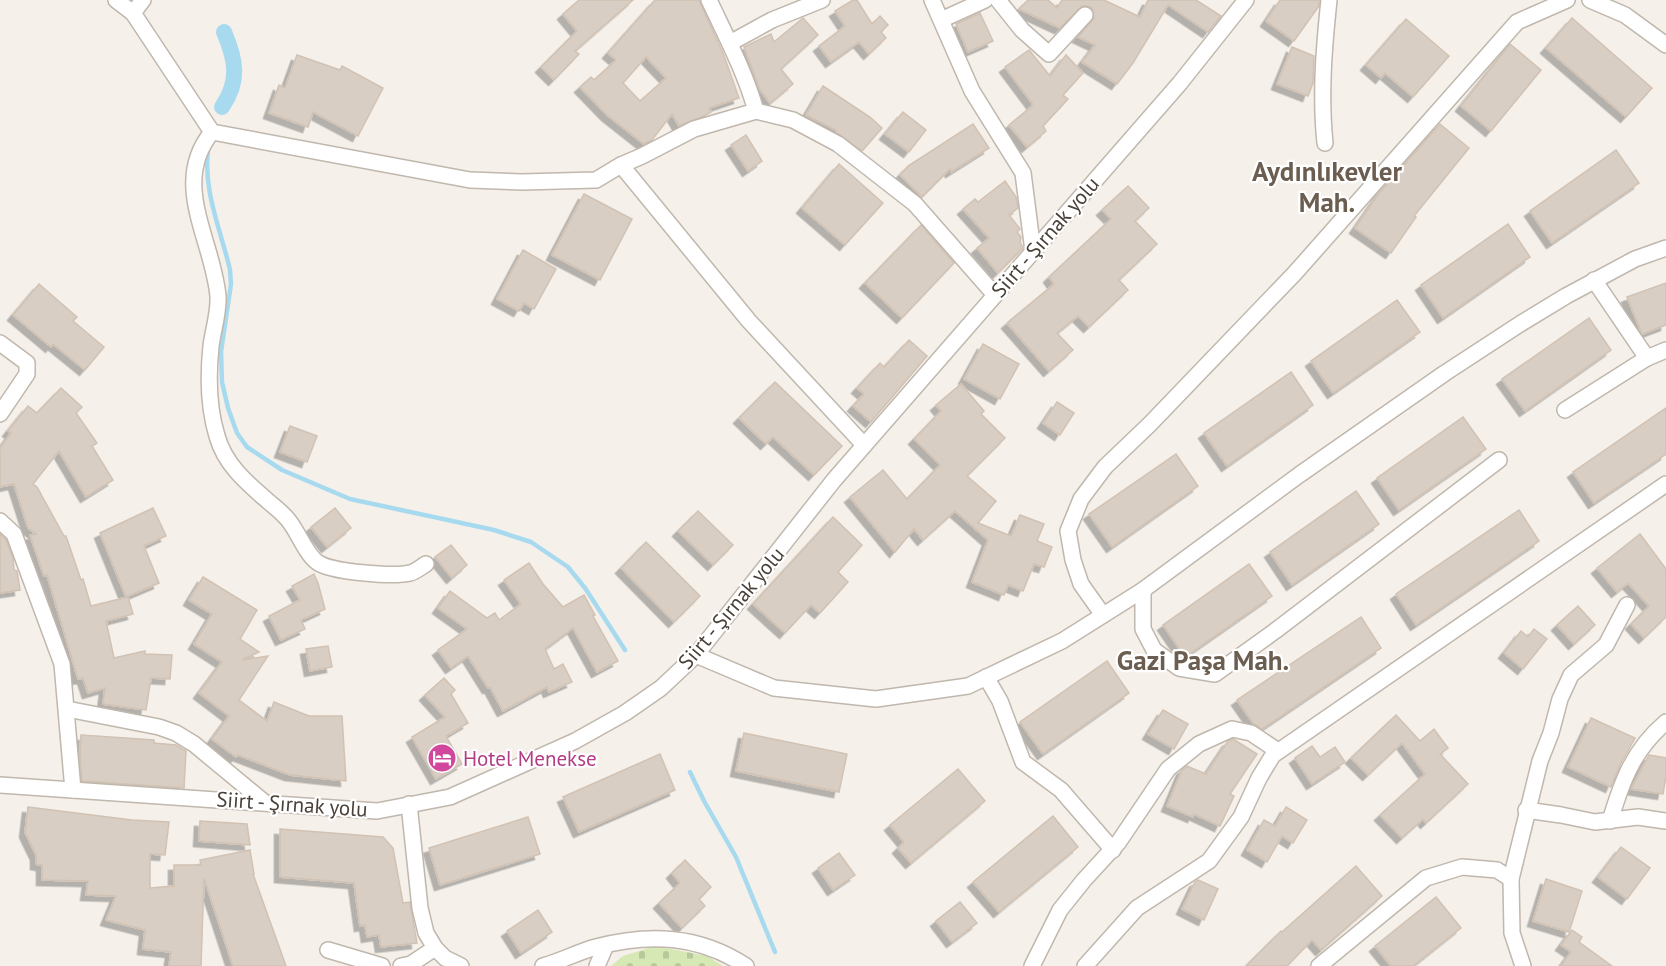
<svg xmlns="http://www.w3.org/2000/svg" width="1666" height="966" viewBox="0 0 1666 966" font-family="'PT Sans',sans-serif">
  <style>
    .cemetery { fill: url(#cemetery-stones) }
    .lines { fill: none; stroke-linecap: round; stroke-linejoin: round }
    .stream { stroke: #a8daef; stroke-width: 4.5 }
    .canal { stroke: #a8daef; stroke-width: 16 }
    .building { fill: #d9cec3; stroke: #d1c2b3; stroke-width: 1.5; fill-rule: evenodd; filter: url(#shadow) }
    .minor-casing { stroke: #c0b7ad; stroke-width: 18 }
    .minor { stroke: #fff; stroke-width: 15 }
    .labels { text-anchor: middle; dominant-baseline: central; stroke-width: 4.5; stroke-linejoin: round; paint-order: stroke }
    .street-label { font-size: 21px; fill: #494038; stroke: #fff }
    .hotel-label { font-size: 21px; fill: #b23c85; stroke: #fff; text-anchor: start }
    .district-label { font-size: 27px; font-weight: bold; fill: #6b5d50; stroke: #fff }
  </style>
  <defs>
    <pattern id="cemetery-stones" width="16" height="16" patternUnits="userSpaceOnUse" patternTransform="scale(1.5)"><rect width="16" height="16" fill="#d6e8b4"/><path d="M2 7V4a2 2 0 0 1 4 0v3zM10 15v-3a2 2 0 0 1 4 0v3z" fill="#b9c89c"/></pattern>
    <filter id="shadow"><feDropShadow dx="-5.5" dy="5.5" stdDeviation="0" flood-color="#0004"/></filter>
  </defs>
  <rect width="100%" height="100%" fill="#f5f0ea"/>
  <polygon class="cemetery" points="655,946 707,956 723,966 611,966 623,956"/>
  <g class="lines">
    <g class="stream">
      <path d="M208,150C203,192 221,230 230,270L231,284L221,352L222,382L228,408L237,433L247,447L282,470L350,499L494,530L531,542L568,567L585,588L625,650"/>
      <polyline points="690,772 704,801 736,857 775,952"/>
    </g>
    <path class="canal" d="M222,107C240,81 236,60 224,32"/>
  </g>
  <g class="building">
    <polygon points="579,0 633,0 575,51 579,54 554,80 541,67 577,31 563,14"/>
    <path d="M655,0H699L723,53L739,98L709,108L711,112L706,115L679,126L672,114L652,140L644,144L607,115L580,87L591,77L594,80L616,60L608,53ZM646,57L666,78L640,101L623,83Z"/>
    <polygon points="853,0 857,0 872,24 880,16 888,25 881,32 886,38 869,54 859,42 831,62 819,46 845,26 835,11"/>
    <polygon points="1028,0 1048,0 1057,8 1062,0 1104,0 1140,17 1148,0 1196,0 1221,16 1208,32 1168,5 1133,63 1117,84 1082,62 1095,45 1078,37 1094,18 1092,8 1088,6 1082,6 1060,28 1019,9"/>
    <polygon points="1280,0 1319,0 1319,6 1294,41 1266,21"/>
    <polygon points="980,13 993,41 968,52 956,24"/>
    <polygon points="803,18 818,35 781,69 793,84 770,103 760,90 744,47 771,34 774,42"/>
    <polygon points="1572,18 1652,88 1626,117 1546,48"/>
    <polygon points="1406,19 1449,56 1413,97 1385,73 1381,78 1366,65"/>
    <polygon points="1510,44 1541,70 1491,131 1461,106"/>
    <polygon points="1292,47 1314,56 1313,83 1308,96 1277,84"/>
    <polygon points="1029,50 1050,76 1066,55 1083,73 1063,95 1068,99 1043,126 1046,131 1027,147 1009,125 1032,106 1032,103 1005,67"/>
    <polygon points="297,55 340,70 342,66 383,88 358,136 313,112 308,127 269,113 279,85 285,88"/>
    <polygon points="823,86 870,117 882,128 862,151 836,132 836,130 806,115"/>
    <polygon points="903,112 926,130 909,152 885,134"/>
    <polygon points="973,124 989,148 951,172 950,169 922,197 900,175 908,166"/>
    <polygon points="1440,124 1469,148 1414,216 1416,217 1391,253 1355,228 1380,192"/>
    <polygon points="746,135 762,161 748,171 731,145"/>
    <polygon points="1616,150 1639,183 1552,243 1530,211"/>
    <polygon points="839,164 883,203 845,245 802,208"/>
    <polygon points="1005,181 1016,197 1018,208 1009,215 1020,229 1017,232 1021,237 1020,242 1023,248 998,273 977,248 989,238 963,209 975,199 978,202"/>
    <polygon points="1128,186 1149,208 1135,221 1157,244 1119,280 1128,290 1089,327 1078,316 1057,333 1073,350 1049,371 1007,323 1054,284 1049,277 1111,219 1102,210"/>
    <polygon points="584,194 632,219 600,280 552,255"/>
    <polygon points="1508,224 1530,257 1443,318 1421,285"/>
    <polygon points="921,225 954,263 902,318 865,283"/>
    <polygon points="523,250 556,269 534,309 524,303 519,311 497,299"/>
    <polygon points="1666,283 1666,325 1642,334 1627,297"/>
    <polygon points="39,284 77,317 73,321 104,347 85,370 53,344 51,347 13,315"/>
    <polygon points="1397,300 1420,332 1333,393 1311,361"/>
    <polygon points="1589,318 1611,350 1525,411 1502,379"/>
    <polygon points="909,340 927,356 871,422 853,406 864,394 857,388 880,363 884,367"/>
    <polygon points="983,344 1019,364 1000,399 964,379"/>
    <polygon points="1291,372 1313,405 1227,466 1204,433"/>
    <polygon points="775,382 842,446 814,475 773,437 766,444 739,418"/>
    <polygon points="961,384 984,411 981,414 1005,438 967,476 996,501 978,523 1011,536 1020,515 1044,524 1037,541 1052,547 1044,567 1034,564 1023,591 1008,585 1004,595 972,582 988,540 955,511 923,540 914,529 895,552 850,497 883,470 907,499 940,465 914,439 941,411 936,405"/>
    <polygon points="61,388 82,407 76,413 97,443 92,446 113,480 86,497 59,451 33,484 37,487 64,536 66,536 81,580 83,579 91,606 128,597 133,614 106,621 114,658 145,651 145,654 172,655 170,679 151,678 146,710 103,704 105,688 88,693 83,678 78,679 47,575 44,576 30,535 36,534 28,528 14,484 0,487 0,448 11,433 8,431 28,406 37,413"/>
    <polygon points="1057,402 1074,413 1060,435 1043,423"/>
    <polygon points="1666,408 1666,454 1594,503 1573,472"/>
    <polygon points="1463,417 1486,449 1399,510 1377,478"/>
    <polygon points="290,426 317,436 307,462 280,452"/>
    <polygon points="1176,454 1198,486 1112,547 1089,514"/>
    <polygon points="1356,491 1379,524 1292,585 1270,552"/>
    <polygon points="153,508 166,536 144,546 159,583 126,597 100,533"/>
    <polygon points="335,508 351,528 327,547 311,527"/>
    <polygon points="1519,510 1539,541 1416,625 1396,594"/>
    <polygon points="698,511 733,545 713,565 678,531"/>
    <polygon points="833,517 862,545 838,572 848,582 820,613 811,605 785,633 753,604"/>
    <polygon points="0,534 6,540 13,558 14,570 17,571 20,590 0,593"/>
    <polygon points="1640,534 1666,569 1666,617 1644,638 1631,624 1649,606 1628,583 1617,592 1597,568"/>
    <polygon points="646,542 700,596 674,622 621,568"/>
    <polygon points="451,545 467,565 452,578 435,557"/>
    <polygon points="529,563 543,584 563,607 584,595 595,615 593,616 618,661 597,672 573,628 545,649 554,669 563,664 572,682 549,692 547,687 503,711 490,687 488,688 468,656 451,668 438,650 467,629 438,608 450,591 487,618 495,613 499,620 521,604 504,580"/>
    <polygon points="1249,564 1272,596 1185,657 1163,625"/>
    <polygon points="314,574 318,583 325,609 301,620 305,629 281,640 269,616 300,600 292,586"/>
    <polygon points="203,577 257,610 240,639 259,652 242,660 268,656 239,700 267,721 274,702 309,716 342,716 346,781 290,775 238,755 236,757 212,739 229,716 199,693 222,662 194,644 212,614 189,600"/>
    <polygon points="1578,606 1595,625 1574,644 1557,625"/>
    <polygon points="1361,617 1381,648 1262,729 1253,723 1237,700"/>
    <polygon points="1534,629 1547,639 1523,669 1504,653 1521,631 1528,637"/>
    <polygon points="328,646 332,667 310,671 306,649"/>
    <polygon points="1107,661 1129,693 1043,754 1020,722"/>
    <polygon points="444,678 455,690 451,694 468,723 446,736 462,764 436,779 412,737 445,717 425,695"/>
    <polygon points="1163,710 1188,724 1174,749 1148,734"/>
    <polygon points="1396,715 1420,741 1434,729 1448,748 1440,754 1468,784 1426,823 1423,819 1402,838 1380,815 1425,774 1402,743 1368,775 1351,758"/>
    <polygon points="1591,718 1635,738 1621,763 1611,787 1568,767"/>
    <polygon points="744,733 847,754 839,792 736,771"/>
    <polygon points="81,735 154,740 154,743 176,745 186,751 184,788 82,781 80,755"/>
    <polygon points="1233,739 1257,754 1230,794 1234,796 1220,826 1194,814 1193,817 1167,806 1182,770 1187,766 1206,774 1228,741"/>
    <polygon points="1312,746 1320,757 1335,747 1345,762 1312,784 1295,758"/>
    <polygon points="660,754 675,790 579,832 563,797"/>
    <polygon points="1649,755 1666,758 1666,776 1663,794 1631,789"/>
    <polygon points="958,769 985,801 911,863 898,848 904,842 890,825"/>
    <polygon points="28,807 132,820 169,822 165,855 150,854 150,888 174,886 174,865 201,865 200,860 250,850 254,874 253,874 286,966 233,966 204,878 201,966 169,966 171,952 143,949 145,930 106,920 116,896 86,895 88,881 42,880 42,865 36,864 36,855 25,832"/>
    <polygon points="1286,807 1307,820 1293,843 1282,836 1267,862 1247,850 1264,820 1275,826"/>
    <polygon points="1053,816 1078,847 999,912 973,882"/>
    <polygon points="528,817 540,854 440,885 429,848"/>
    <polygon points="200,821 247,824 250,845 199,841"/>
    <polygon points="280,829 383,837 393,848 403,903 410,902 417,943 381,947 379,935 367,937 365,925 360,926 354,883 280,877"/>
    <polygon points="1621,847 1650,868 1627,899 1598,877"/>
    <polygon points="839,853 855,875 833,890 818,868"/>
    <polygon points="685,860 711,887 699,899 705,906 682,928 659,903 680,883 672,873"/>
    <polygon points="1356,866 1382,896 1321,950 1312,940 1287,966 1246,966 1281,931 1282,932"/>
    <polygon points="1546,879 1582,891 1569,932 1533,921"/>
    <polygon points="1198,880 1218,889 1204,920 1182,909 1195,882"/>
    <polygon points="1436,897 1461,928 1413,966 1391,966 1375,946"/>
    <polygon points="960,902 977,923 952,942 936,921"/>
    <polygon points="538,910 552,932 521,953 507,931"/>
    <polygon points="1572,930 1582,937 1579,942 1612,966 1561,966 1571,952 1561,945"/>
  </g>
  <g class="lines">
    <g class="minor-casing">
      <g id="minor">
        <polyline points="116,0 133,13"/>
        <path d="M143,0L133,13L212,132L470,180L522,182L596,180L621,165L642,156L694,129L756,111C745,72 726,36 709,0"/>
        <polyline points="932,0 972,91 1023,173 1033,251"/>
        <polyline points="998,0 1022,30 1049,54 1085,15"/>
        <polyline points="1590,0 1625,15 1666,45"/>
        <polyline points="941,20 985,0"/>
        <polyline points="730,43 772,20 822,0"/>
        <polyline points="756,111 793,120 838,144 915,204 995,295"/>
        <path d="M212,132C170,183 213,240 218,296C219,313 213,330 211,346C208,375 208,407 217,436C225,465 247,483 269,502C276,508 284,514 289,521C298,532 306,554 317,562C329,572 394,577 410,573C415,572 421,567 426,564"/>
        <path d="M1325,143C1320,95 1324,47 1329,0"/>
        <polyline points="621,165 749,321 864,445"/>
        <polyline points="1594,280 1647,358"/>
        <polyline points="0,343 27,363 27,374 0,414"/>
        <polyline points="1565,410 1647,358 1666,350"/>
        <polyline points="0,521 14,534 62,664 73,790"/>
        <polyline points="1143,590 1143,629 1154,650 1179,668 1215,674 1275,631 1499,460"/>
        <polyline points="1103,615 1081,584 1073,560 1068,531 1081,499 1105,467 1150,424 1295,273 1517,22 1567,0"/>
        <polyline points="696,655 774,688 876,699 968,686 1062,641 1143,590 1299,475 1445,373 1520,324 1566,296 1635,259 1666,248"/>
        <polyline points="986,677 1000,701 1023,762 1061,790 1113,850"/>
        <polyline points="67,709 159,727 176,733 194,744 264,802"/>
        <polyline points="0,785 377,811 450,797 575,741 625,713 661,688 696,655 834,480 1180,83 1246,0"/>
        <polyline points="409,804 420,908 426,933 435,948 445,958 461,966"/>
        <polyline points="1526,810 1561,815 1595,822 1638,817 1666,821"/>
        <path d="M1610,821C1622,781 1633,750 1666,722"/>
        <polyline points="328,950 382,966"/>
        <polyline points="401,966 411,964 435,948"/>
        <path d="M543,966C561,961 578,952 596,947C649,933 699,935 746,966"/>
        <polyline points="597,966 606,945"/>
        <polyline points="1032,966 1060,910 1084,880 1118,843 1168,769 1199,744 1232,729 1251,733 1278,751"/>
        <polyline points="1085,966 1137,908 1209,861 1241,817 1259,778 1273,755 1666,484"/>
        <polyline points="1319,966 1426,878 1462,867 1497,870 1511,879"/>
        <polyline points="1523,966 1512,933 1511,879 1540,761 1551,733 1560,699 1571,675 1606,645 1627,605"/>
      </g>
    </g>
    <use href="#minor" class="minor"/>
  </g>
  <defs>
    <g id="hotel-disc" transform="scale(1.5)"><circle r="9.5" fill="#d1479c" stroke="#fff"/><path d="M-6-4.5h1.5V1H6V5H4.5V3h-9V5H-6ZM-4 0a1.8 1.8 0 1 1 3.6 0ZM.5 0V-2.5h3Q6-2.5 6 0Z" fill="#fff"/></g>
  </defs>
  <g fill-rule="evenodd">
    <use href="#hotel-disc" x="442" y="758"/>
  </g>
  <g class="labels">
    <g class="street-label">
      <text transform="translate(1045 237) rotate(-49)">Siirt - Şırnak yolu</text>
      <text transform="translate(731 608) rotate(-50)">Siirt - Şırnak yolu</text>
      <text transform="translate(292 804) rotate(4)">Siirt - Şırnak yolu</text>
    </g>
    <g class="hotel-label">
      <text x="463" y="758">Hotel Menekse</text>
    </g>
    <g class="district-label">
      <text x="1327" y="171">Aydınlıkevler<tspan x="1327" dy="31">Mah.</tspan></text>
      <text x="1203" y="660">Gazi Paşa Mah.</text>
    </g>
  </g>
</svg>
